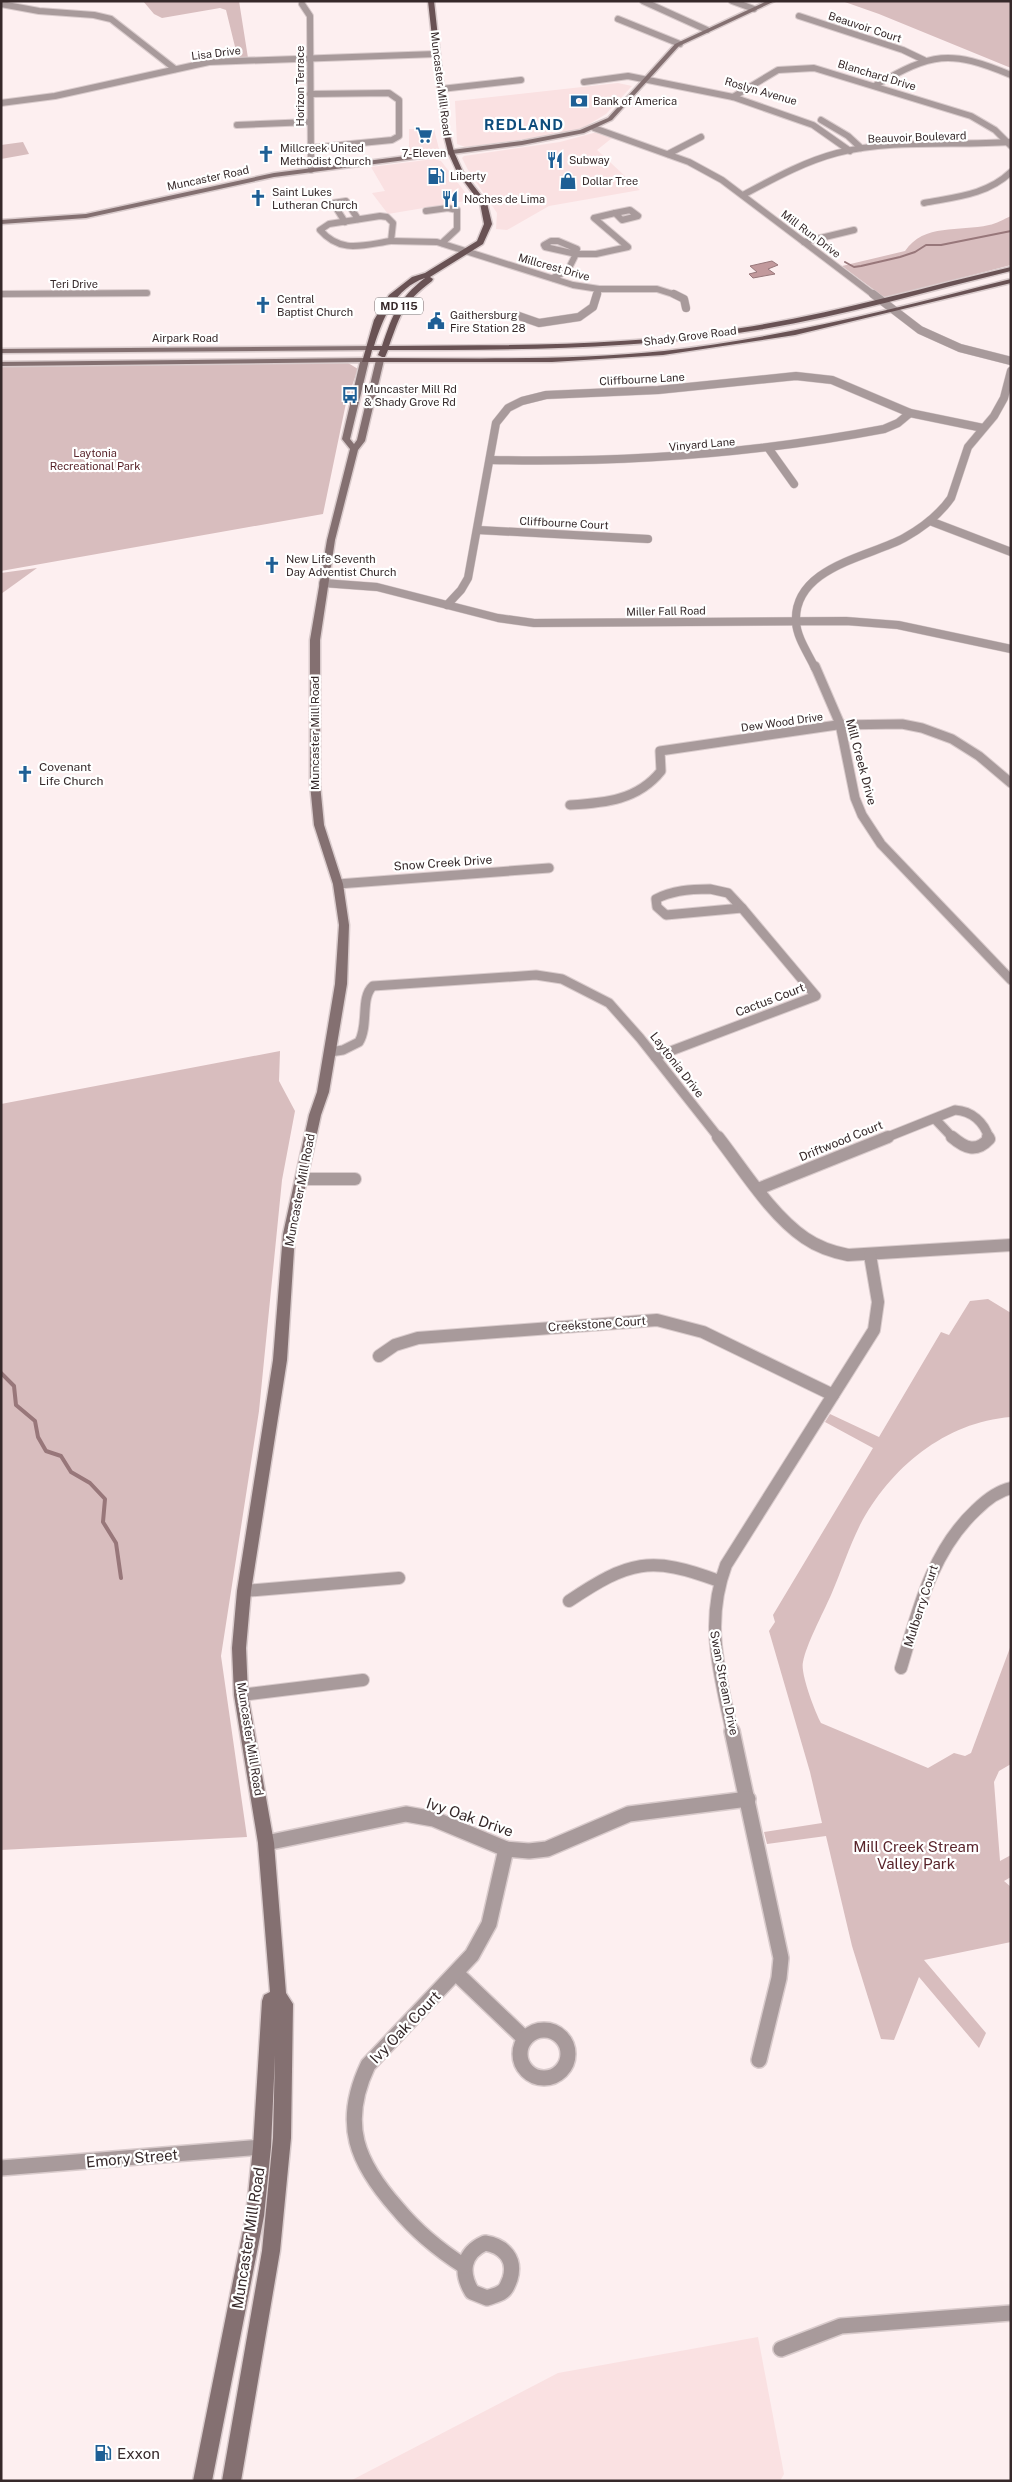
<svg xmlns="http://www.w3.org/2000/svg" width="1012" height="2482" viewBox="0 0 1012 2482" font-family="'Public Sans',sans-serif">
  <style>
    .built { fill: #fae1e2 }
    .green { fill: #d8bdbe }
    .water { fill: #c2999c; stroke: #98777a }
    .lines { fill: none; stroke-linecap: round; stroke-linejoin: round }
    .stream-far1 { stroke: #98777a; stroke-width: 2 }
    .stream { stroke: #98777a; stroke-width: 4 }
    .street-far4-casing { stroke: #d9cbcc; stroke-width: 8 }
    .street-far3-casing { stroke: #d9cbcc; stroke-width: 9 }
    .street-far2-casing { stroke: #d9cbcc; stroke-width: 11 }
    .street-far1-casing { stroke: #d9cbcc; stroke-width: 14 }
    .street-casing { stroke: #d9cbcc; stroke-width: 18 }
    .secondary-casing { stroke: #d9cbcc; stroke-width: 3 }
    .primary-casing { stroke: #d9cbcc; stroke-width: 3 }
    .street-far4 { stroke: #a89a9b; stroke-width: 6 }
    .street-far3 { stroke: #a89a9b; stroke-width: 8 }
    .street-far2 { stroke: #a89a9b; stroke-width: 9 }
    .street-far1 { stroke: #a89a9b; stroke-width: 12 }
    .street { stroke: #a89a9b; stroke-width: 15 }
    .secondary { fill: #847071; fill-rule: evenodd }
    .primary { fill: #695254; fill-rule: evenodd }
    .labels { text-anchor: middle; dominant-baseline: central; stroke-width: 4.5; stroke-linejoin: round; paint-order: stroke }
    .far-street-label { font-size: 11px; fill: #36292a; stroke: #fff }
    .far-poi-label { font-size: 11px; fill: #36292a; stroke: #fff; text-anchor: start }
    .shield { fill: #fff; stroke: #72696a; stroke-width: 1 }
    .shield-label { font-size: 11px; font-weight: bold; fill: #36292a }
    .far-park-label { font-size: 11px; fill: #59242b; stroke: #fff }
    .street-label { font-size: 12px; fill: #36292a; stroke: #fff }
    .poi-label { font-size: 12px; fill: #36292a; stroke: #fff; text-anchor: start }
    .far-district-label { font-size: 15px; font-weight: bold; letter-spacing: 1px; fill: #0d4b7b; stroke: #fff }
    .near-street-label { font-size: 15px; fill: #36292a; stroke: #fff }
    .near-park-label { font-size: 15px; fill: #59242b; stroke: #fff }
    .near-poi-label { font-size: 15px; fill: #36292a; stroke: #fff; text-anchor: start }
  </style>
  <rect width="100%" height="100%" fill="#fdeff0"/>
  <g class="built">
    <polygon points="618,83 632,86 606,114 581,129 547,136 465,147 457,144 455,101"/>
    <polygon points="409,129 434,129 439,149 409,155"/>
    <polygon points="597,132 612,138 597,150 640,190 549,206 507,230 496,229 497,213 468,170 462,158 464,156 560,142"/>
    <polygon points="434,159 441,161 471,200 388,214 372,193 385,191 371,167"/>
    <polygon points="758,2337 784,2474 780,2481 350,2481 558,2373"/>
  </g>
  <g class="green">
    <polygon points="143,1 239,1 248,58 238,59 226,10 220,8 162,18 154,14"/>
    <polygon points="842,1 1011,1 1011,68 879,14"/>
    <polygon points="23,142 29,154 1,159 1,145"/>
    <path d="M1011,216V265L885,298L842,266L905,251C924,223 959,232 989,225C996,224 1004,219 1011,216Z"/>
    <polygon points="348,363 358,369 346,403 323,514 1,571 1,367"/>
    <polygon points="37,568 1,594 1,573"/>
    <polygon points="280,1051 279,1081 295,1111 282,1180 259,1411 221,1656 247,1837 1,1850 1,1104"/>
    <path d="M988,1299L1011,1313V1417C945,1422 890,1468 860,1525C849,1547 841,1572 831,1595C823,1613 806,1645 803,1662C800,1673 815,1712 821,1723L928,1768L954,1753L965,1756L971,1753L1011,1645V1764L999,1771L994,1782L1000,1861L1011,1855V1877L1004,1881L1011,1887V1942L924,1960L986,2033L979,2048L919,1977L894,2040L881,2039L852,1946L826,1836L767,1844L764,1832L822,1823L810,1772L769,1631L775,1622L773,1615L873,1448L825,1422L830,1414L879,1437L941,1332L949,1335L970,1301Z"/>
  </g>
  <polygon class="water" points="772,261 778,265 768,269 775,274 753,278 749,274 757,272 750,266"/>
  <g class="lines">
    <polyline class="stream-far1" points="845,262 854,267 861,266 900,257 915,252 926,245 941,245 1011,231"/>
    <polyline class="stream" points="1,1373 14,1386 16,1405 35,1421 38,1437 46,1451 61,1456 71,1472 90,1483 105,1499 103,1522 116,1543 121,1578"/>
    <g class="street-far4-casing">
      <g id="street-far4">
        <polyline points="643,1 707,30"/>
        <polyline points="732,1 754,9"/>
        <polyline points="1,4 39,11 94,15 111,19 175,69"/>
        <polyline points="302,4 310,16 311,170"/>
        <polyline points="799,16 903,50 924,60"/>
        <polyline points="618,19 680,44"/>
        <polyline points="584,82 628,76 733,97 813,125 850,151"/>
        <path d="M876,85C932,53 949,49 1011,75"/>
        <polyline points="441,89 521,80"/>
        <polyline points="310,94 389,93 399,100 399,136 392,140 310,148"/>
        <polyline points="733,97 778,70 814,68 971,116 995,130 1011,146"/>
        <polyline points="1,103 55,96 209,62 436,54"/>
        <polyline points="821,120 848,136 861,148"/>
        <polyline points="237,125 310,122"/>
        <polyline points="594,128 689,162 722,180 874,295"/>
        <polyline points="668,154 701,137"/>
        <path d="M743,195C773,179 803,162 837,153C893,139 953,146 1011,142"/>
        <path d="M924,203C955,197 987,195 1011,172"/>
        <polygon points="630,210 638,216 622,220 615,213"/>
        <polyline points="426,211 448,208 457,210 457,229 442,243"/>
        <path d="M380,216L387,217L393,223L391,241C363,245 341,254 320,230L329,224Z"/>
        <polyline points="345,222 333,203 346,201 358,219"/>
        <polyline points="391,241 437,242 573,285 599,289 657,289 676,295"/>
        <polygon points="551,241 558,241 577,249 576,254 545,247 544,245"/>
        <polyline points="804,242 854,230"/>
        <polyline points="553,278 568,270 576,254 596,254 628,247 594,218 615,213"/>
        <polyline points="1,294 147,293"/>
        <polyline points="597,295 599,289"/>
      </g>
    </g>
    <g class="street-far3-casing">
      <g id="street-far3">
        <polyline points="674,294 684,299 686,308"/>
        <polyline points="873,294 920,330 960,348 1011,361"/>
        <polyline points="516,315 539,323 579,317 593,307 597,294"/>
        <polyline points="769,449 794,484"/>
        <path d="M490,460C623,463 753,454 884,429L898,423L910,413"/>
        <polyline points="930,521 1011,552"/>
        <polyline points="478,530 648,539"/>
        <polyline points="323,583 377,587 498,618 534,623 846,621 898,625 1011,649"/>
        <polyline points="447,605 461,590 468,578 496,423 508,408 522,401 546,395 658,390 796,376 832,380 910,413 983,428"/>
        <path d="M815,668C808,653 797,638 796,622C793,567 869,557 904,538C922,528 939,515 951,498L968,447L994,416L1004,398L1011,371"/>
      </g>
    </g>
    <g class="street-far2-casing">
      <g id="street-far2">
        <polyline points="815,666 840,724 855,798 862,815 881,844 1011,980"/>
        <path d="M570,805C605,803 638,800 661,771L660,751L837,725L902,724L922,728L952,739L979,756L1011,783"/>
        <polyline points="338,884 549,868"/>
        <path d="M710,889L728,893L742,908L666,915L657,907L656,899C672,890 692,889 710,889Z"/>
        <path d="M330,1052L343,1050L359,1042C369,1025 360,997 373,986L536,975L562,979L609,1003L640,1038L719,1138"/>
        <polyline points="655,1057 816,996 742,908"/>
        <polyline points="935,1119 953,1138"/>
        <path d="M885,1138L955,1110C972,1111 984,1122 989,1138"/>
      </g>
    </g>
    <g class="street-far1-casing">
      <g id="street-far1">
        <path d="M718,1137C743,1169 771,1215 805,1238C818,1247 833,1252 848,1255L1011,1245"/>
        <path d="M952,1137C965,1148 976,1153 989,1139L988,1137"/>
        <polyline points="301,1179 355,1179"/>
        <polyline points="758,1189 888,1137"/>
        <polyline points="379,1356 395,1345 418,1338 657,1320 703,1332 833,1395"/>
        <polyline points="244,1591 399,1578"/>
        <path d="M569,1601C629,1561 650,1555 719,1581"/>
        <path d="M901,1668C918,1611 931,1552 976,1510C986,1500 997,1491 1011,1488"/>
        <polyline points="241,1695 363,1680"/>
        <path d="M732,1732C720,1673 704,1624 726,1565L874,1330L878,1302L870,1255"/>
      </g>
    </g>
    <g class="street-casing">
      <g id="street">
        <polyline points="732,1731 781,1958 779,1978 759,2060"/>
        <polyline points="266,1843 406,1814 434,1819 506,1849 529,1851 547,1849 629,1814 748,1799"/>
        <polyline points="456,1973 525,2039"/>
        <circle cx="544" cy="2054" r="24"/>
        <polyline points="1,2168 262,2147"/>
        <path d="M485,2243C504,2246 516,2259 510,2279C508,2284 506,2290 502,2292C498,2295 492,2296 487,2298L472,2292C460,2272 463,2253 485,2243Z"/>
        <path d="M464,2266C439,2250 416,2231 397,2208C357,2163 340,2124 368,2065L472,1955L489,1924L506,1849"/>
        <polyline points="781,2349 841,2326 1011,2313"/>
      </g>
    </g>
    <g class="secondary-casing">
      <g id="secondary">
        <polygon points="767,1 775,1 679,46 612,120 584,133 522,145 274,177 86,218 1,224 1,220 86,214 274,173 522,141 580,130 608,118 675,44"/>
        <polygon points="372,346 372,350 369,350 1,353 1,349"/>
        <polygon points="365,358 369,360 350,439 354,444 357,440 376,360 380,358 384,360 365,441 358,450 335,540 320,640 320,784 324,825 343,884 349,925 347,984 329,1092 321,1115 295,1234 287,1360 251,1591 246,1648 248,1695 274,1843 286,1993 293,2004 291,2138 280,2251 241,2481 222,2481 262,2251 273,2138 275,2055 271,2147 264,2216 212,2481 193,2481 246,2216 253,2147 262,2001 264,1995 270,1992 258,1843 234,1695 232,1648 237,1591 273,1360 283,1234 309,1115 317,1092 335,984 339,925 333,884 314,825 310,784 310,640 327,540 350,449 342,439 360,362 1,366 1,362"/>
      </g>
    </g>
    <g class="primary-casing">
      <path id="primary" d="M428,1H434L448,128L454,152L463,172L487,203L492,224L483,244L430,277L433,279L432,281C403,303 401,313 389,346C507,345 625,347 741,328C832,314 921,288 1011,267V271C920,293 830,320 738,333C622,350 505,350 388,350L385,357H382L378,355L380,350H372L370,358C468,358 566,361 664,351C782,338 896,308 1011,279V283L795,335L663,355L552,362H362L374,320L389,295L412,277L425,273L477,241L484,224L480,203L457,172L448,152L442,128ZM425,278C398,299 393,314 382,346H374C383,318 395,288 425,278Z"/>
    </g>
    <use href="#street-far4" class="street-far4"/>
    <use href="#street-far3" class="street-far3"/>
    <use href="#street-far2" class="street-far2"/>
    <use href="#street-far1" class="street-far1"/>
    <use href="#street" class="street"/>
    <use href="#secondary" class="secondary"/>
    <use href="#primary" class="primary"/>
  </g>
  <defs>
    <g id="bank-bare" transform="scale(1.35)"><path d="M-6-4H6V4H-6ZM0-2.3a2.3 2.3 0 1 0 0 4.6a2.3 2.3 0 1 0 0-4.6Z" fill="#1e5f95" stroke="#fff" stroke-width="2.5" paint-order="stroke"/></g>
    <g id="supermarket-bare" transform="scale(1.35)"><path d="M-6-5.5h2.5l.6 2H6L4.5 2H-2.5L-4.4-4H-6ZM-1.5 3.2a1.3 1.3 0 1 0 .1 0ZM3 3.2a1.3 1.3 0 1 0 .1 0Z" fill="#1e5f95" stroke="#fff" stroke-width="2.5" paint-order="stroke"/></g>
    <g id="church-bare" transform="scale(1.35)"><path d="M-1.2-6h2.4v3.5h3.3v2.4h-3.3V6h-2.4V-.1h-3.3v-2.4h3.3Z" fill="#1e5f95" stroke="#fff" stroke-width="2.5" paint-order="stroke"/></g>
    <g id="restaurant-bare" transform="scale(1.35)"><path d="M-5-6h1v4h1v-4h1v4h1v-4h1v5L-1.5 .5V6h-2V.5L-5-1ZM5-6V6H3V1.5H1.5Q1.5-4 5-6Z" fill="#1e5f95" stroke="#fff" stroke-width="2.5" paint-order="stroke"/></g>
    <g id="fuel-bare" transform="scale(1.35)"><path d="M-5.5-6h7V0h2V4h1.3V-2.5L3-4.5l.8-.8L6-3V5H2.5V1h-1V6h-7ZM-4.2-4.7v3.2H.2V-4.7Z" fill="#1e5f95" stroke="#fff" stroke-width="2.5" paint-order="stroke"/></g>
    <g id="shop-bare" transform="scale(1.35)"><path d="M-5-2.5h2.3a2.7 3.5 0 0 1 5.4 0H5L5.5 6h-11ZM-1.5-2.5h3a1.5 2.3 0 0 0-3 0Z" fill="#1e5f95" stroke="#fff" stroke-width="2.5" paint-order="stroke"/></g>
    <g id="civic-bare" transform="scale(1.35)"><path d="M-.6-6.5H3V-4.5H.6V-3L4-1V1h2V6H-6V1h2V-1L-.6-3ZM-1.2 2.5V6h2.4V2.5Z" fill="#1e5f95" stroke="#fff" stroke-width="2.5" paint-order="stroke"/></g>
    <g id="bus-bare" transform="scale(1.35)"><path d="M-5-6H5V4H4V6H2V4H-2V6H-4V4H-5ZM-3.5-4V0h7V-4ZM-3.5 1.2v1.5H-2V1.2ZM2 1.2v1.5H3.5V1.2Z" fill="#1e5f95" stroke="#fff" stroke-width="2.5" paint-order="stroke"/></g>
  </defs>
  <g fill-rule="evenodd">
    <use href="#bank-bare" x="579" y="101"/>
    <use href="#supermarket-bare" x="424" y="135"/>
    <use href="#church-bare" x="266" y="154"/>
    <use href="#restaurant-bare" x="555" y="160"/>
    <use href="#fuel-bare" x="436" y="176"/>
    <use href="#shop-bare" x="568" y="181"/>
    <use href="#church-bare" x="258" y="198"/>
    <use href="#restaurant-bare" x="450" y="199"/>
    <use href="#church-bare" x="263" y="305"/>
    <use href="#civic-bare" x="436" y="321"/>
    <use href="#bus-bare" x="350" y="395"/>
    <use href="#church-bare" x="272" y="565"/>
    <use href="#church-bare" x="25" y="774"/>
    <use href="#fuel-bare" x="103" y="2453"/>
  </g>
  <g class="labels">
    <g class="far-street-label">
      <text transform="translate(865 27) rotate(18)">Beauvoir Court</text>
      <text transform="translate(216 53) rotate(-7)">Lisa Drive</text>
      <text transform="translate(877 75) rotate(17)">Blanchard Drive</text>
      <text transform="translate(441 84) rotate(83)">Muncaster Mill Road</text>
      <text transform="translate(300 86) rotate(-90)">Horizon Terrace</text>
      <text transform="translate(761 91) rotate(16)">Roslyn Avenue</text>
      <text transform="translate(917 137) rotate(-2)">Beauvoir Boulevard</text>
      <text transform="translate(208 178) rotate(-12)">Muncaster Road</text>
      <text transform="translate(811 234) rotate(37)">Mill Run Drive</text>
      <text transform="translate(554 267) rotate(16)">Millcrest Drive</text>
      <text x="74" y="284">Teri Drive</text>
      <text transform="translate(690 336) rotate(-7)">Shady Grove Road</text>
      <text x="185" y="338">Airpark Road</text>
      <text transform="translate(642 379) rotate(-3)">Cliffbourne Lane</text>
      <text transform="translate(702 444) rotate(-5)">Vinyard Lane</text>
      <text transform="translate(564 523) rotate(3)">Cliffbourne Court</text>
      <text transform="translate(666 611) rotate(-1)">Miller Fall Road</text>
      <text transform="translate(782 722) rotate(-8)">Dew Wood Drive</text>
    </g>
    <g class="far-poi-label">
      <text x="593" y="101">Bank of America</text>
      <text x="280" y="148">Millcreek United<tspan x="280" dy="13">Methodist Church</tspan></text>
      <text x="424" y="153" text-anchor="middle">7-Eleven</text>
      <text x="569" y="160">Subway</text>
      <text x="450" y="176">Liberty</text>
      <text x="582" y="181">Dollar Tree</text>
      <text x="272" y="192">Saint Lukes<tspan x="272" dy="13">Lutheran Church</tspan></text>
      <text x="464" y="199">Noches de Lima</text>
      <text x="277" y="299">Central<tspan x="277" dy="13">Baptist Church</tspan></text>
      <text x="450" y="315">Gaithersburg<tspan x="450" dy="13">Fire Station 28</tspan></text>
      <text x="364" y="389">Muncaster Mill Rd<tspan x="364" dy="13">&amp; Shady Grove Rd</tspan></text>
      <text x="286" y="559">New Life Seventh<tspan x="286" dy="13">Day Adventist Church</tspan></text>
    </g>
    <rect class="shield" x="375" y="297.5" width="48" height="17" rx="4"/>
    <g class="shield-label">
      <text x="399" y="306">MD 115</text>
    </g>
    <g class="far-park-label">
      <text x="95" y="453">Laytonia<tspan x="95" dy="13">Recreational Park</tspan></text>
    </g>
    <g class="street-label">
      <text transform="translate(315 733) rotate(-90)">Muncaster Mill Road</text>
      <text transform="translate(861 762) rotate(75)">Mill Creek Drive</text>
      <text transform="translate(443 863) rotate(-4)">Snow Creek Drive</text>
      <text transform="translate(770 1000) rotate(-21)">Cactus Court</text>
      <text transform="translate(677 1065) rotate(52)">Laytonia Drive</text>
      <text transform="translate(841 1141) rotate(-22)">Driftwood Court</text>
      <text transform="translate(300 1190) rotate(-79)">Muncaster Mill Road</text>
      <text transform="translate(597 1324) rotate(-4)">Creekstone Court</text>
      <text transform="translate(921 1606) rotate(-72)">Mulberry Court</text>
      <text transform="translate(724 1683) rotate(79)">Swan Stream Drive</text>
      <text transform="translate(250 1739) rotate(81)">Muncaster Mill Road</text>
    </g>
    <g class="poi-label">
      <text x="39" y="767">Covenant<tspan x="39" dy="14">Life Church</tspan></text>
    </g>
    <g class="far-district-label">
      <text x="524" y="124">REDLAND</text>
    </g>
    <g class="near-street-label">
      <text transform="translate(470 1817) rotate(19)">Ivy Oak Drive</text>
      <text transform="translate(405 2027) rotate(-46)">Ivy Oak Court</text>
      <text transform="translate(132 2158) rotate(-5)">Emory Street</text>
      <text transform="translate(248 2238) rotate(-81)">Muncaster Mill Road</text>
    </g>
    <g class="near-park-label">
      <text x="916" y="1846">Mill Creek Stream<tspan x="916" dy="17">Valley Park</tspan></text>
    </g>
    <g class="near-poi-label">
      <text x="117" y="2453">Exxon</text>
    </g>
  </g>
  <rect width="1012" height="2482" fill="none" stroke="#36292a" stroke-width="5"/>
</svg>
